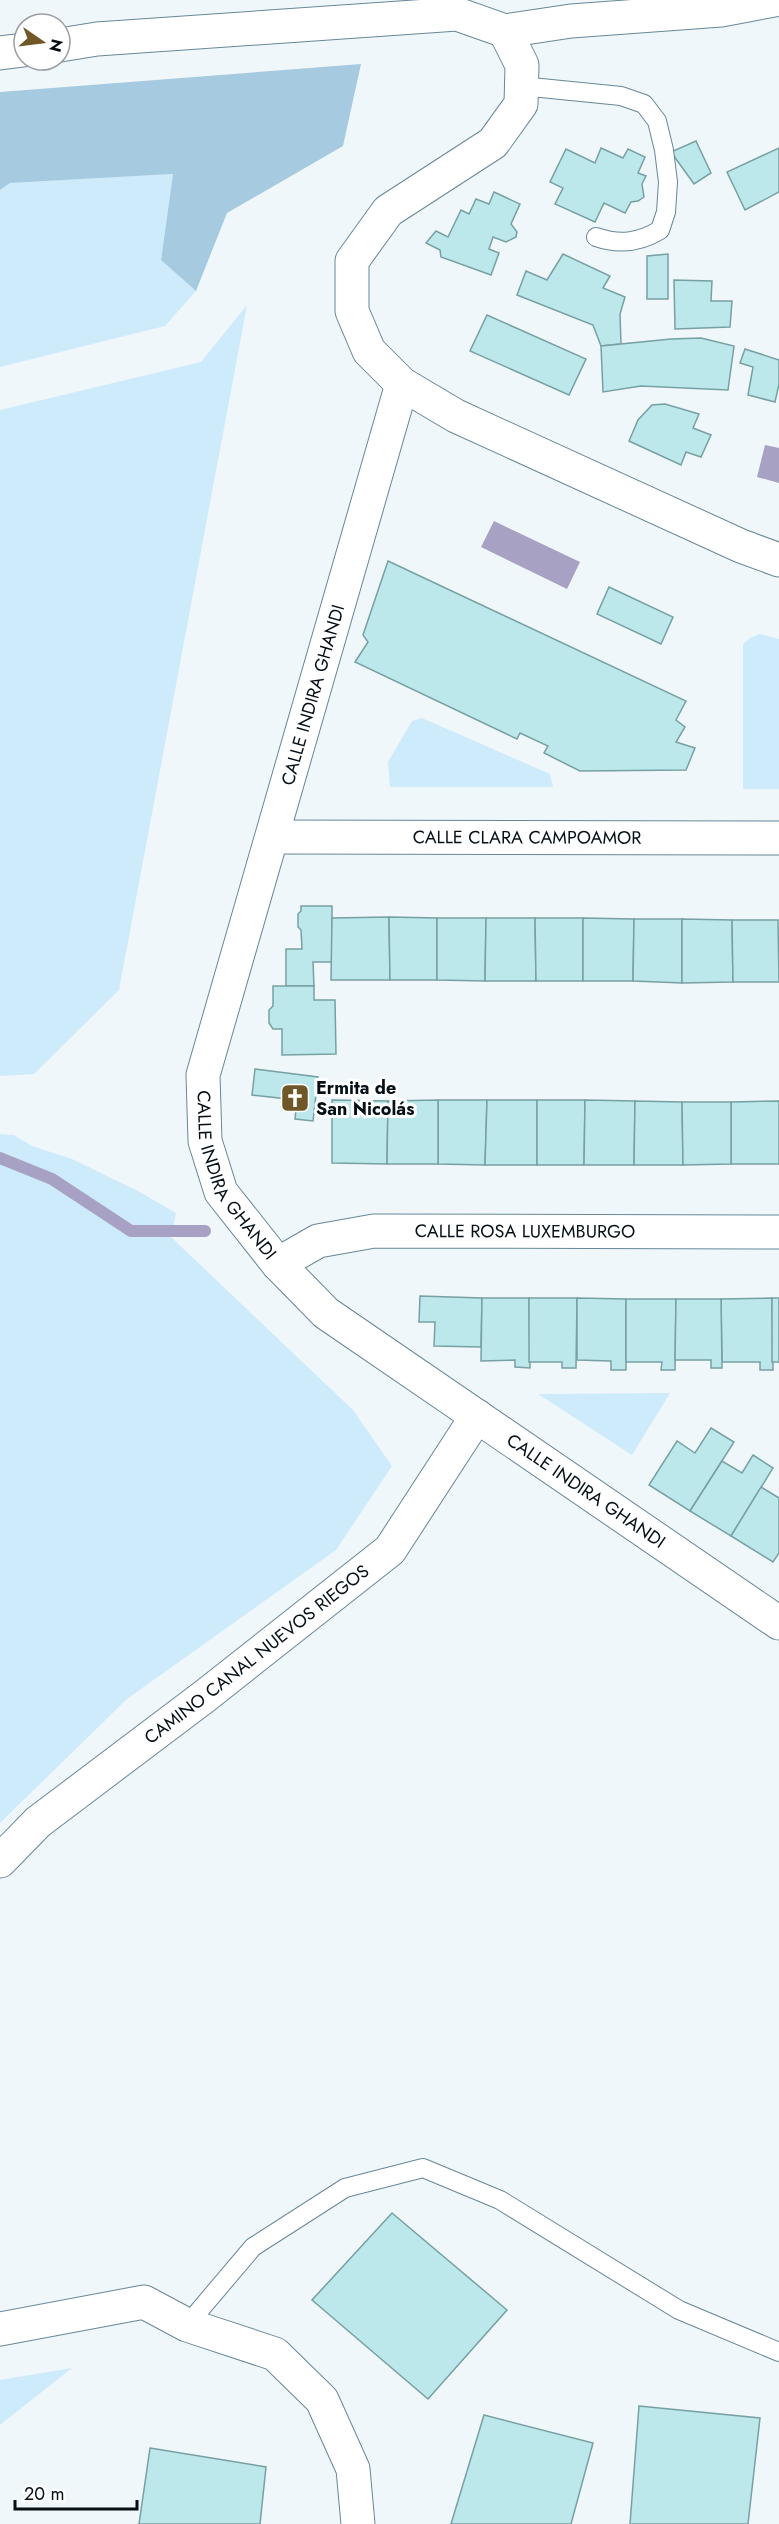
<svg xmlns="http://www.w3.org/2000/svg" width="779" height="2524" viewBox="0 0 779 2524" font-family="Jost,sans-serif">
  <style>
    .green { fill: #ceebfc }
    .forest { fill: #a6cbe0 }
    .water { fill: #a7a1c3 }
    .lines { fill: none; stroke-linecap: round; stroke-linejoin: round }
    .stream { stroke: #a7a1c3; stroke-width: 12 }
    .building { fill: #bce8eb; stroke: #77a0a3; stroke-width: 1.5 }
    .service-casing { stroke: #678799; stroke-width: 20 }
    .minor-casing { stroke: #678799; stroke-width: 35 }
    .tertiary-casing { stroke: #678799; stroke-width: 35 }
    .service { stroke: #fff; stroke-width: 18 }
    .minor { stroke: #fff; stroke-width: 33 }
    .tertiary { stroke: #fff; stroke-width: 33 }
    .labels { text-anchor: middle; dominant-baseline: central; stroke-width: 6; stroke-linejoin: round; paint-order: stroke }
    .street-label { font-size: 18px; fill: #040f16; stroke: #fff }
    .poi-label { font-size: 18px; font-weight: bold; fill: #040f16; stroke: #fff; text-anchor: start }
  </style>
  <rect width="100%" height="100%" fill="#f0f7fb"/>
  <g class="green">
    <polygon points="173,174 161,260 196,291 165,326 0,367 0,190 10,183"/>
    <polygon points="247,305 119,990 34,1074 0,1076 0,410 201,362"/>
    <polygon points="760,634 779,639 779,789 743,789 743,644 750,638"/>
    <polygon points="422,718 550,774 553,787 390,787 388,762 412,721"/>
    <polygon points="0,1134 14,1135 32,1146 72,1159 138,1191 176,1213 171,1237 353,1410 392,1466 336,1550 127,1699 0,1823"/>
    <polygon points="670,1393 632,1455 538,1394"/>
    <polygon points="72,2368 0,2425 0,2380"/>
  </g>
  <polygon class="forest" points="361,64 343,146 227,213 196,291 161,260 173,174 10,183 0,190 0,92"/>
  <g class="water">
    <polygon points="765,445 779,448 779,483 757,477"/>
    <polygon points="494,521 580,562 567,589 481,547"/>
  </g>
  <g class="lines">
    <polyline class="stream" points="0,1158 52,1179 131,1231 205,1231"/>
  </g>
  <g class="building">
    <polygon points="696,141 711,173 694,184 671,152"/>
    <polygon points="601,148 623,158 628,149 645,157 638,173 646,176 642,184 644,197 638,201 631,202 625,213 604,203 595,222 555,204 563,188 550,182 566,149 595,163"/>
    <polygon points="779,148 779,192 745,210 727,172"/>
    <polygon points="494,192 520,204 511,224 517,232 516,237 506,242 493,237 489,249 499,253 491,275 441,257 440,250 426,243 436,231 448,237 461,210 469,214 476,199 489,204"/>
    <polygon points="563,254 610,276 603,288 625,297 620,314 621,344 601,346 593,325 517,295 526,271 547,280"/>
    <polygon points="668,254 668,299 647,299 647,256"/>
    <polygon points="674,280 712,281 711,301 732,301 730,327 675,329"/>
    <polygon points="487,315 586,359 569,395 470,351"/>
    <polygon points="701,338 734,346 728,390 641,386 603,392 601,346 671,339"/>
    <polygon points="745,349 779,360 779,384 775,402 748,395 753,367 740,363"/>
    <polygon points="665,404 699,414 693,428 711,435 701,457 686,452 681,465 629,441 638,420 652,405"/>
    <polygon points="388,561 686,701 676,720 685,727 676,742 695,748 686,770 580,771 544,753 548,746 520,733 517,739 355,662 368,642 363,635"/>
    <polygon points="609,587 673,617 661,644 597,614"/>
    <polygon points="301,906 332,906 332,962 313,962 314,986 286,986 286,949 302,949 301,930 298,927 298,914 301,911"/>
    <polygon points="389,917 390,980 331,980 332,918"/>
    <polygon points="389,917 437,918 437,980 390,980"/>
    <polygon points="437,918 486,918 485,981 437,980"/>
    <polygon points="486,918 535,918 536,981 485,981"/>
    <polygon points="535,918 583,918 583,981 536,981"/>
    <polygon points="583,918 634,919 633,981 583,981"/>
    <polygon points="634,919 682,919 682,983 633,981"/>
    <polygon points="682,919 732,920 733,982 682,983"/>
    <polygon points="732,920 778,920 779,982 733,982"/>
    <polygon points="273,986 314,986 314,1000 335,1000 336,1054 282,1055 282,1029 273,1029 269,1023 269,1010 273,1006"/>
    <polygon points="255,1069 318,1077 313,1121 295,1119 297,1100 252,1095"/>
    <polygon points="332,1100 388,1101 387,1164 332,1163"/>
    <polygon points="438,1100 487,1100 485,1165 438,1164"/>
    <polygon points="438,1100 438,1164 387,1164 388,1101"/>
    <polygon points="487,1100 537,1100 537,1165 485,1165"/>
    <polygon points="537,1100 585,1100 584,1165 537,1165"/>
    <polygon points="585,1100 635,1101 634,1165 584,1165"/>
    <polygon points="635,1101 682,1102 683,1165 634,1165"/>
    <polygon points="779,1101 779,1164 731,1164 731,1102"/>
    <polygon points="682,1102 731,1102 731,1164 683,1165"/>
    <polygon points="420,1296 482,1298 481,1347 434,1346 435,1322 419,1322"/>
    <polygon points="482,1298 529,1298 530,1368 515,1367 515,1360 481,1361"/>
    <polygon points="529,1298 577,1298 576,1368 562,1368 562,1362 529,1362"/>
    <polygon points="577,1298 626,1299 626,1370 611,1370 611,1361 577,1360"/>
    <polygon points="772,1298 773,1370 760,1370 760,1362 722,1362 721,1299"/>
    <rect x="772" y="1298" width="7" height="64"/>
    <polygon points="626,1299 676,1299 675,1370 661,1370 662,1362 626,1362"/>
    <polygon points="676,1299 721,1299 722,1368 711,1368 711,1360 675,1360"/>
    <polygon points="711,1428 734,1442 690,1511 649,1485 677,1441 695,1453"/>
    <polygon points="753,1455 773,1468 731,1536 690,1511 722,1461 742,1473"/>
    <polygon points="761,1487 779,1498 779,1553 773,1562 731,1536"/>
    <polygon points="392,2213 507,2310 428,2399 312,2300"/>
    <polygon points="639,2406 760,2418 748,2524 630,2524"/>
    <polygon points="484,2415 593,2443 571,2524 451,2524"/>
    <polygon points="150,2448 266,2467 260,2524 139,2524"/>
  </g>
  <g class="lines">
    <g class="service-casing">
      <g id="service">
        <path d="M521,86L621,96L644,104L657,121L664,150L668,182L666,212L660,230C639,243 619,245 596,237"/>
        <polyline points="187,2325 253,2247 345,2188 423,2168 500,2200 679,2310 779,2352"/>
      </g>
    </g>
    <g class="minor-casing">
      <g id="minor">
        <polyline points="505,31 571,21 721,10 774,0"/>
        <path id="s1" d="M402,384L203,1075L205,1141L221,1192L278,1264L326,1313L779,1623"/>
        <path id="s2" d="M273,837L779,838"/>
        <path id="s3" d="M278,1264L318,1241L374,1231L779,1232"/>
        <path id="s4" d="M0,1861L38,1822L205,1696L390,1550L477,1416"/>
        <polyline points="0,2329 144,2302 187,2325 275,2354 322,2400 353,2469 358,2524"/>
      </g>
    </g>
    <g class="tertiary-casing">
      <g id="tertiary">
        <polyline points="60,45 97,39 457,14 505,31 522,65 521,104 493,143 388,211 352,261 352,311 369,351 402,384 456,416 741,546 779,560"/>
        <polyline points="0,53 24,50"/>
      </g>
    </g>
    <use href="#service" class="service"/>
    <use href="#minor" class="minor"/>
    <use href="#tertiary" class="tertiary"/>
  </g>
  <defs>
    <g id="church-square" transform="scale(1.5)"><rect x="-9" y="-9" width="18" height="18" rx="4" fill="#705728" stroke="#fff"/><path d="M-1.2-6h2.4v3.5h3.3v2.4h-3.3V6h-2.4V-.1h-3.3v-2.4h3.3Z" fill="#fff"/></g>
  </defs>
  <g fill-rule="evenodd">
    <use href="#church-square" x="295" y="1098"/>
  </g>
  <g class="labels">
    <g class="street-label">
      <text transform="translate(313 695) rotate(-74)">CALLE INDIRA GHANDI</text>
      <text stroke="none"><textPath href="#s2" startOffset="254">CALLE CLARA CAMPOAMOR</textPath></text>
      <text stroke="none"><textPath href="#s1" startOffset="828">CALLE INDIRA GHANDI</textPath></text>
      <text stroke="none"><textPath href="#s3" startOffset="254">CALLE ROSA LUXEMBURGO</textPath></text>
      <text stroke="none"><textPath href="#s1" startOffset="1314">CALLE INDIRA GHANDI</textPath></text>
      <text stroke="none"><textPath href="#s4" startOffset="330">CAMINO CANAL NUEVOS RIEGOS</textPath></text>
    </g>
    <g class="poi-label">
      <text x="316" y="1088">Ermita de<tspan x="316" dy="21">San Nicolás</tspan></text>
    </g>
  </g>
  <g transform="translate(42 42) rotate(104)"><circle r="28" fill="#ffffff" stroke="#9b9fa2" stroke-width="1.5"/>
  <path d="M0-4.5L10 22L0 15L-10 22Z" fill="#705728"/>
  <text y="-9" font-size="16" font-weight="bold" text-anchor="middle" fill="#040f16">N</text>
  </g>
  <path d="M15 2500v9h122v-9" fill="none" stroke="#040f16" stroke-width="3"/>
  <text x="24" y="2500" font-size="18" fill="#040f16" stroke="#ffffff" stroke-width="4.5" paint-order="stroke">20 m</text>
</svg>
